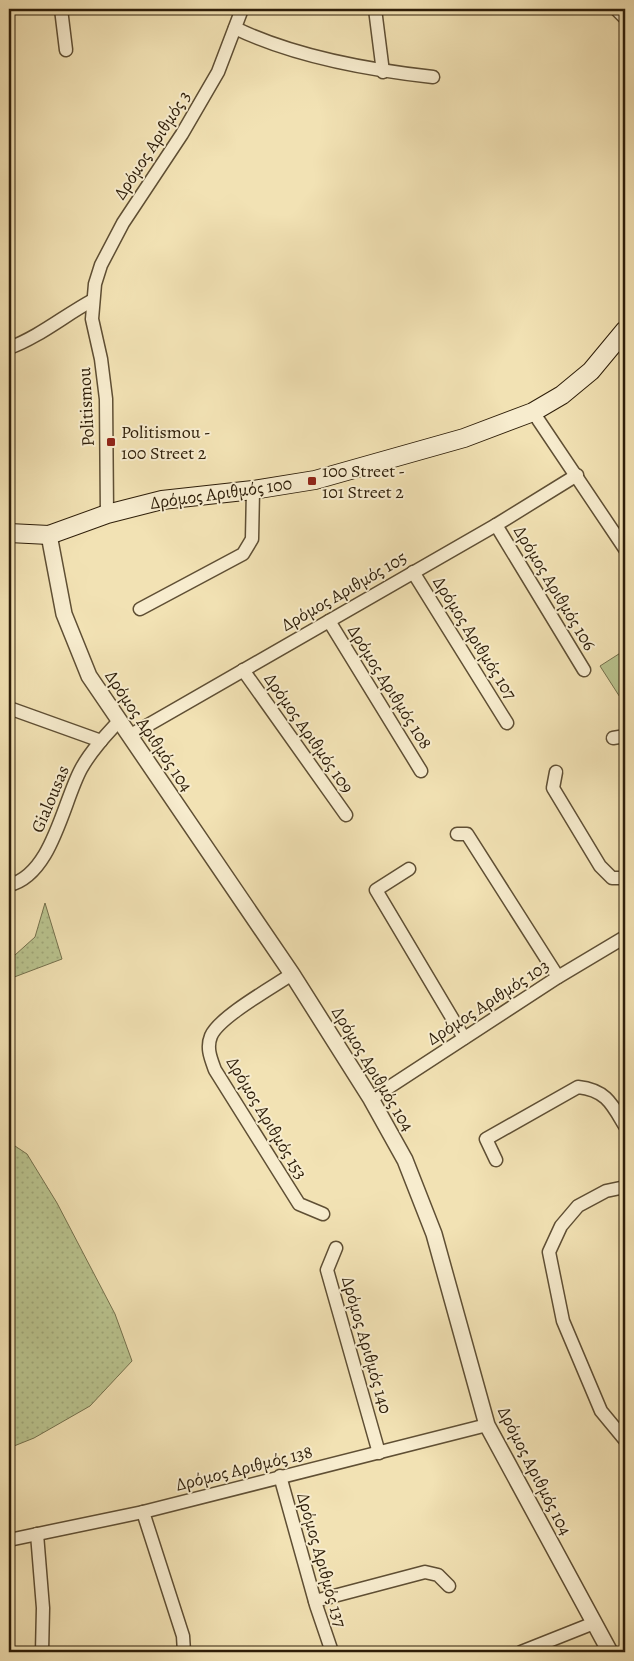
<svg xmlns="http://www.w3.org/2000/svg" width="634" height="1661" viewBox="0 0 634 1661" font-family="Alegreya,serif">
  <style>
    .grass { fill: url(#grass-dots); stroke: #74704c }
    .green { fill: #b9c38e; stroke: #74704c }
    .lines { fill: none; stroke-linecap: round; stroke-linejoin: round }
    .minor-casing { stroke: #5f4f34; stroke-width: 15 }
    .tertiary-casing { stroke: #5f4f34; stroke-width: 18 }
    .secondary-casing { stroke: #2e1e09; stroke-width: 20 }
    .minor { stroke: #f7ecce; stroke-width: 12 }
    .tertiary { stroke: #f7ecce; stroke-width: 15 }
    .secondary { stroke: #f7ecce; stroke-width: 18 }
    .poi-dot { fill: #8f2418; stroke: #f7ecce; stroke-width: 2 }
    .labels { text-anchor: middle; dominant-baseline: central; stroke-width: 4; stroke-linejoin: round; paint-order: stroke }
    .street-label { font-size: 18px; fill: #2e1e09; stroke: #f7ecce }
    .poi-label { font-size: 18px; fill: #2e1e09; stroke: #f7ecce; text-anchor: start }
  </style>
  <defs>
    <pattern id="grass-dots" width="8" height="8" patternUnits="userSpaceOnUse" patternTransform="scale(1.25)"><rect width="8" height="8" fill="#b9c38e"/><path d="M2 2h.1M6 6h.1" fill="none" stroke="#9fa779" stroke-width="1.8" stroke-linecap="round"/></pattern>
  </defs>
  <rect width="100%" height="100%" fill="#f2e2b4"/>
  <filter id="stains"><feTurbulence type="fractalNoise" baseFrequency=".004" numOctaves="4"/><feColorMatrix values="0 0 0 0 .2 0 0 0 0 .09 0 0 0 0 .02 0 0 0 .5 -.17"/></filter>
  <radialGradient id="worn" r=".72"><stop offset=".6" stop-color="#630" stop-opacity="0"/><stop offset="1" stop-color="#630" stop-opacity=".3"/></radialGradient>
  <g class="grass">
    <polygon points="45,903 62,959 9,979 9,955 15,955 35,937"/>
    <polygon points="9,1142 27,1154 57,1203 115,1314 132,1361 90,1406 34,1438 9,1448"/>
  </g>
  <polygon class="green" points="625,650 625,705 600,666"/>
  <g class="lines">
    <g class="minor-casing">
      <g id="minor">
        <polyline points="61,9 66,50"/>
        <polyline points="375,9 383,72"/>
        <path d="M235,28C293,56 369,70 433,77"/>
        <path d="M9,348C39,337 65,315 93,300"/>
        <polyline points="533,412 625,549"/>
        <polyline points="107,514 106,399 101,359 92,319 95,284 101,265 123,223 182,134 218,72 242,9"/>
        <polyline points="496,525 584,670"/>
        <polyline points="413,572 507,723"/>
        <polyline points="140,609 243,554 252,539 253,490"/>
        <polyline points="329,621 421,771"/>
        <polyline points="243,670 346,815"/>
        <polyline points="9,708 101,741"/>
        <polyline points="129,736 496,525 577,475"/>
        <polyline points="613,738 625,736"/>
        <polyline points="556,772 553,788 600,866 612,878 625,878"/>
        <polyline points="457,834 467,834 558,977"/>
        <polyline points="409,869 376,890 464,1038"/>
        <path d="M9,885C52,875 63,802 81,769C91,751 105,736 119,721"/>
        <path d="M292,974C273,987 219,1017 211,1036C206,1048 211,1059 215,1070L299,1204L323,1214"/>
        <polyline points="371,1099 558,977 625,937"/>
        <path d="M496,1160L486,1139L578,1087C606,1090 612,1104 625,1126"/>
        <polyline points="625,1187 606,1191 578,1206 561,1226 549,1252 563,1321 601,1411 625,1440"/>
        <polyline points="336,1248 327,1270 379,1453"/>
        <polyline points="280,1476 316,1605 332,1652"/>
        <polyline points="143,1512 183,1636 184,1652"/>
        <polyline points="37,1534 43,1608 42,1652"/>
        <polyline points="9,1540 143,1512 487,1425"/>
        <polyline points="315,1601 425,1572 438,1575 449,1586"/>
        <polyline points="521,1652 594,1623"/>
      </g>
    </g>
    <g class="tertiary-casing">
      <g id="tertiary">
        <polyline points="618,9 625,16"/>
        <polyline points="49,535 64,614 89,676 292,974 371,1099 405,1160 434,1234 487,1425 610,1652"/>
      </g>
    </g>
    <g class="secondary-casing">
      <polyline id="secondary" points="9,533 49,535 107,514 162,500 253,490 315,480 464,438 533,412 562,395 591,371 625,330"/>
    </g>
    <use href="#minor" class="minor"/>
    <use href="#tertiary" class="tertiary"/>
    <use href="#secondary" class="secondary"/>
  </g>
  <g class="poi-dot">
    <rect x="106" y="437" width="10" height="10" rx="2.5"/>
    <rect x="307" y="476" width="10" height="10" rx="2.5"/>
  </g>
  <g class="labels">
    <g class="street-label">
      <text transform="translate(152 145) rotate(-57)">Δρόμος Αριθμός 3</text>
      <text transform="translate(86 407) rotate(-93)">Politismou</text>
      <text transform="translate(221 493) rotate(-8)">Δρόμος Αριθμός 100</text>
      <text transform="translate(555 588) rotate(59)">Δρόμος Αριθμός 106</text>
      <text transform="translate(344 591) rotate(-30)">Δρόμος Αριθμός 105</text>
      <text transform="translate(475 638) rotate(58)">Δρόμος Αριθμός 107</text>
      <text transform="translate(390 687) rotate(58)">Δρόμος Αριθμός 108</text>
      <text transform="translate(149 731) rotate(56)">Δρόμος Αριθμός 104</text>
      <text transform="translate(309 733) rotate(55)">Δρόμος Αριθμός 109</text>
      <text transform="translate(50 799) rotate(-67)">Gialousas</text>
      <text transform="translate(488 1002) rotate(-33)">Δρόμος Αριθμός 103</text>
      <text transform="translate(373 1069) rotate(59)">Δρόμος Αριθμός 104</text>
      <text transform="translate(267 1118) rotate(59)">Δρόμος Αριθμός 153</text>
      <text transform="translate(367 1345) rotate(74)">Δρόμος Αριθμός 140</text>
      <text transform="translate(244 1468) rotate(-14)">Δρόμος Αριθμός 138</text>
      <text transform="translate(535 1471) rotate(63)">Δρόμος Αριθμός 104</text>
      <text transform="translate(322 1560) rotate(74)">Δρόμος Αριθμός 137</text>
    </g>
    <g class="poi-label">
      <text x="121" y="432">Politismou -<tspan x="121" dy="21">100 Street 2</tspan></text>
      <text x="322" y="471">100 Street -<tspan x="322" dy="21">101 Street 2</tspan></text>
    </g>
  </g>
  <rect width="634" height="1661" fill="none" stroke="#f2e2b4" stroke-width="30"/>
  <rect x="10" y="10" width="614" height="1641" fill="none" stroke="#2e1e09" stroke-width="2.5"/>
  <rect x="15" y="15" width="604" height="1631" fill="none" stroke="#2e1e09"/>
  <rect width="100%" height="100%" filter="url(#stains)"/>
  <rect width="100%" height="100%" fill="url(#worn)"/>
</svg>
